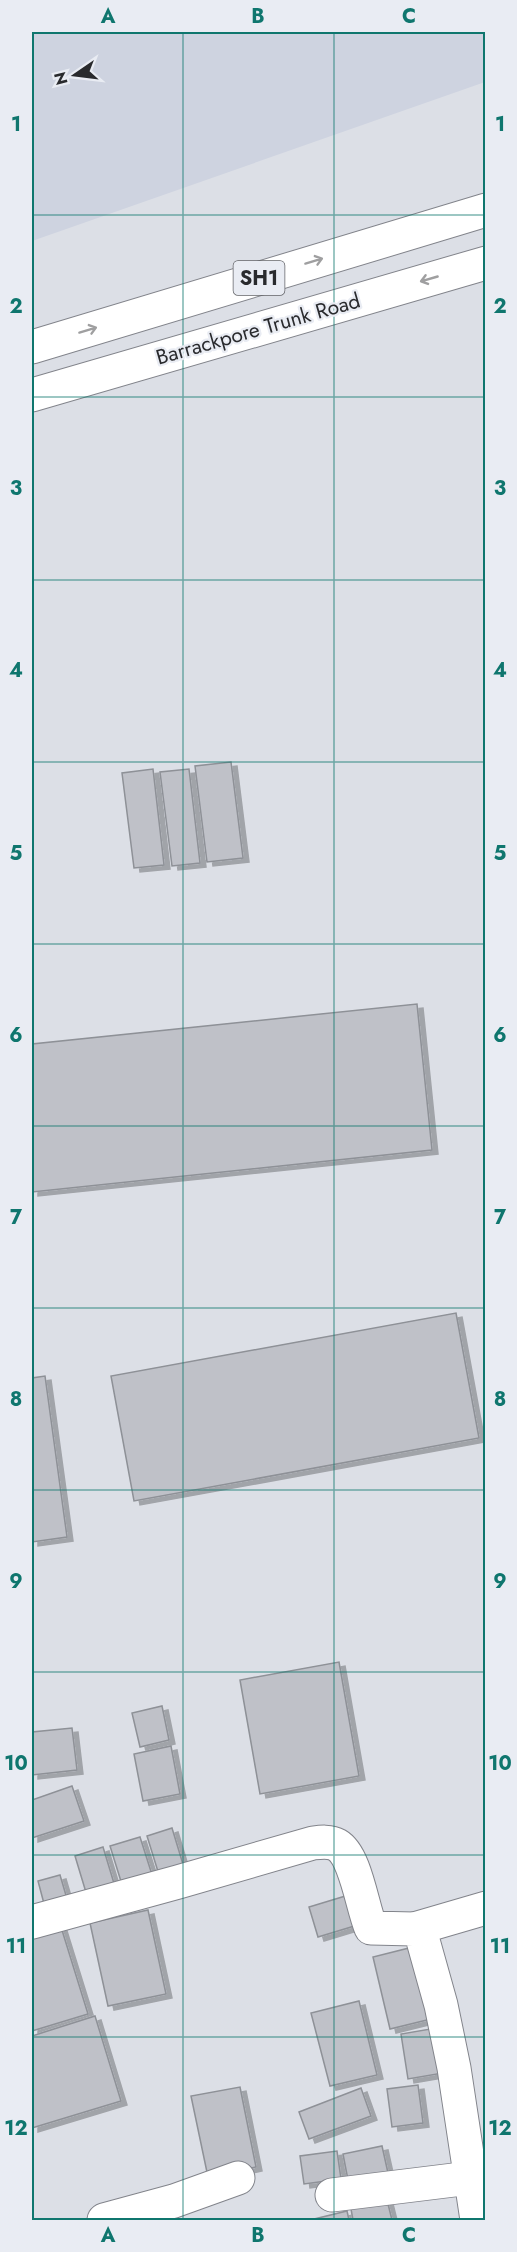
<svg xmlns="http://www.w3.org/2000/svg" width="517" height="2252" viewBox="0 0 517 2252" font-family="Jost,sans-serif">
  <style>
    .built { fill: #ced3e0 }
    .building { fill: #bfc1c8; stroke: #8e9197; stroke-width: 1.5; filter: url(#shadow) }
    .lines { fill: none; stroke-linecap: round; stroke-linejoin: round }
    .minor-casing { stroke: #82848b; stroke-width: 35 }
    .major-casing { stroke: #82848b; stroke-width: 35 }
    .minor { stroke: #fff; stroke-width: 33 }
    .major { stroke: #fff; stroke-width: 33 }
    .oneway { stroke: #9f9fa0 }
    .grid { fill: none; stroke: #0f766e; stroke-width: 1.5; stroke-opacity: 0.55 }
    .labels { text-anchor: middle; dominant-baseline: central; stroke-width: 4.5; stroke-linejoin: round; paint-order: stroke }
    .shield { fill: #e9ecf3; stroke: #636468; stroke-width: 1.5 }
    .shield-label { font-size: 20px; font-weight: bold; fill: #292a2d }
    .street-label { font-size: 21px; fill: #292a2d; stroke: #e9ecf3 }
    .neatline { fill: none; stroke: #0f766e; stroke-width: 2 }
    .grid-label { font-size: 20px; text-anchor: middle; font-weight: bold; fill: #0f766e }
  </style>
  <defs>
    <filter id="shadow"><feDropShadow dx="6" dy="4" stdDeviation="0" flood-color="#0004"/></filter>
  </defs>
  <rect width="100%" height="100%" fill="#dcdfe6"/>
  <polygon class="built" points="32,32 485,32 485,82 32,241"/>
  <g class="building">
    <polygon points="231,762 243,858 207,862 195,766"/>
    <polygon points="153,769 164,865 134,868 122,773"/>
    <polygon points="189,769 200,863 172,866 160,772"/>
    <polygon points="417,1004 432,1150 32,1192 32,1044"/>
    <polygon points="456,1313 479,1438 134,1501 111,1376"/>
    <polygon points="45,1376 67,1537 32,1542 32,1378"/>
    <polygon points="339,1662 359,1776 260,1794 240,1680"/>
    <polygon points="162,1706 169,1740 140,1747 132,1713"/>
    <polygon points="72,1728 77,1770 32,1775 32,1732"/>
    <polygon points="171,1746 180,1794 143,1801 134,1754"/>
    <polygon points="72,1786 84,1821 32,1838 32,1800"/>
    <polygon points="172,1828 185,1871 160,1878 147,1836"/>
    <polygon points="140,1837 154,1881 124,1891 110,1846"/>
    <polygon points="103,1847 116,1890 88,1899 75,1856"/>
    <polygon points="60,1875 70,1909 47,1915 38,1881"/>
    <polygon points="352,1894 361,1924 318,1937 309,1907"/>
    <polygon points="148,1910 166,1994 108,2006 90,1923"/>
    <polygon points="61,1927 88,2014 32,2031 32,1936"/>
    <polygon points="413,1947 431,2019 390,2029 373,1957"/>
    <polygon points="359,2001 377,2075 330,2086 311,2013"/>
    <polygon points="95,2016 121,2101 32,2128 32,2036"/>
    <polygon points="442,2027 449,2072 408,2079 401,2034"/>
    <polygon points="418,2085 423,2123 392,2127 387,2089"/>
    <polygon points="240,2087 256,2167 208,2177 191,2096"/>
    <polygon points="361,2088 371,2116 309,2139 299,2112"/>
    <polygon points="382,2146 388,2173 348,2180 343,2154"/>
    <polygon points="337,2151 341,2179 304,2184 300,2156"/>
    <polygon points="387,2200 392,2220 353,2220 351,2209"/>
    <polygon points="347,2211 349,2220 310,2220"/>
  </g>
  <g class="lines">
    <g class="minor-casing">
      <g id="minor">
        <path d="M32,1922L178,1882L313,1843C321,1842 330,1841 337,1845C356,1856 362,1907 371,1928L414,1929L422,1937L441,2005L454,2068L477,2220"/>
        <polyline points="414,1929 486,1908"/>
        <polyline points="332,2195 470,2178"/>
        <polyline points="104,2220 174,2201 238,2178"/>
      </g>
    </g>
    <g class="major-casing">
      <g id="major">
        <polyline points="32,347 486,210"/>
        <polyline points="32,395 486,263"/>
      </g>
    </g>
    <use href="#minor" class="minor"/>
    <use href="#major" class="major"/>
  </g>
  <defs><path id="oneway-shaft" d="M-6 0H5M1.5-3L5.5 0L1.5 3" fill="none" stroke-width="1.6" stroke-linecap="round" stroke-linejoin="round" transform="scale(1.5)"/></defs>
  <g class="oneway">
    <use href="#oneway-shaft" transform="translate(314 261) rotate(-17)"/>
    <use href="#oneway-shaft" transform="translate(429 279) rotate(164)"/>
    <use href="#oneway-shaft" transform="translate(88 330) rotate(-17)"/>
  </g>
  <path class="grid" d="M183,32V2220M334,32V2220M32,215H486M32,397H486M32,580H486M32,762H486M32,944H486M32,1126H486M32,1308H486M32,1490H486M32,1672H486M32,1855H486M32,2037H486"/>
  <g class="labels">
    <rect class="shield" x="233.5" y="261" width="51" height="34" rx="4.5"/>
    <g class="shield-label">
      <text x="259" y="278">SH1</text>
    </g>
    <g class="street-label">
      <text transform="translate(258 329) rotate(-16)">Barrackpore Trunk Road</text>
    </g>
  </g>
  <rect width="517" height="2252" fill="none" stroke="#e9ecf3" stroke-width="66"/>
  <g transform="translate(75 75) rotate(256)" stroke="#e9ecf3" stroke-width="4.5" paint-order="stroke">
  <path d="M0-4.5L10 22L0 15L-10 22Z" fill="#292a2d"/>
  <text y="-9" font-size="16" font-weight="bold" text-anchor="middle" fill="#292a2d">N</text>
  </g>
  <rect x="33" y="33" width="451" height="2186" class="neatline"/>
  <g class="grid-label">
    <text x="108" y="23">A</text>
    <text x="258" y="23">B</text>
    <text x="409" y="23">C</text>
    <text x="16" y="131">1</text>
    <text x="500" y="131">1</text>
    <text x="16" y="313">2</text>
    <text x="500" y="313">2</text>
    <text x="16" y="495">3</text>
    <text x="500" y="495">3</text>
    <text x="16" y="677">4</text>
    <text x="500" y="677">4</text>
    <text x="16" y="860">5</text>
    <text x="500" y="860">5</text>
    <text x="16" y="1042">6</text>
    <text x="500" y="1042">6</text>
    <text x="16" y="1224">7</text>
    <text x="500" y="1224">7</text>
    <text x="16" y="1406">8</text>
    <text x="500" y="1406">8</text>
    <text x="16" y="1588">9</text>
    <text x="500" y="1588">9</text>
    <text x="16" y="1770">10</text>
    <text x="500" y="1770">10</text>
    <text x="16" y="1953">11</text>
    <text x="500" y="1953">11</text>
    <text x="16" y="2135">12</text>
    <text x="500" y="2135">12</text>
    <text x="108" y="2242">A</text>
    <text x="258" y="2242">B</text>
    <text x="409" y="2242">C</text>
  </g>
</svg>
